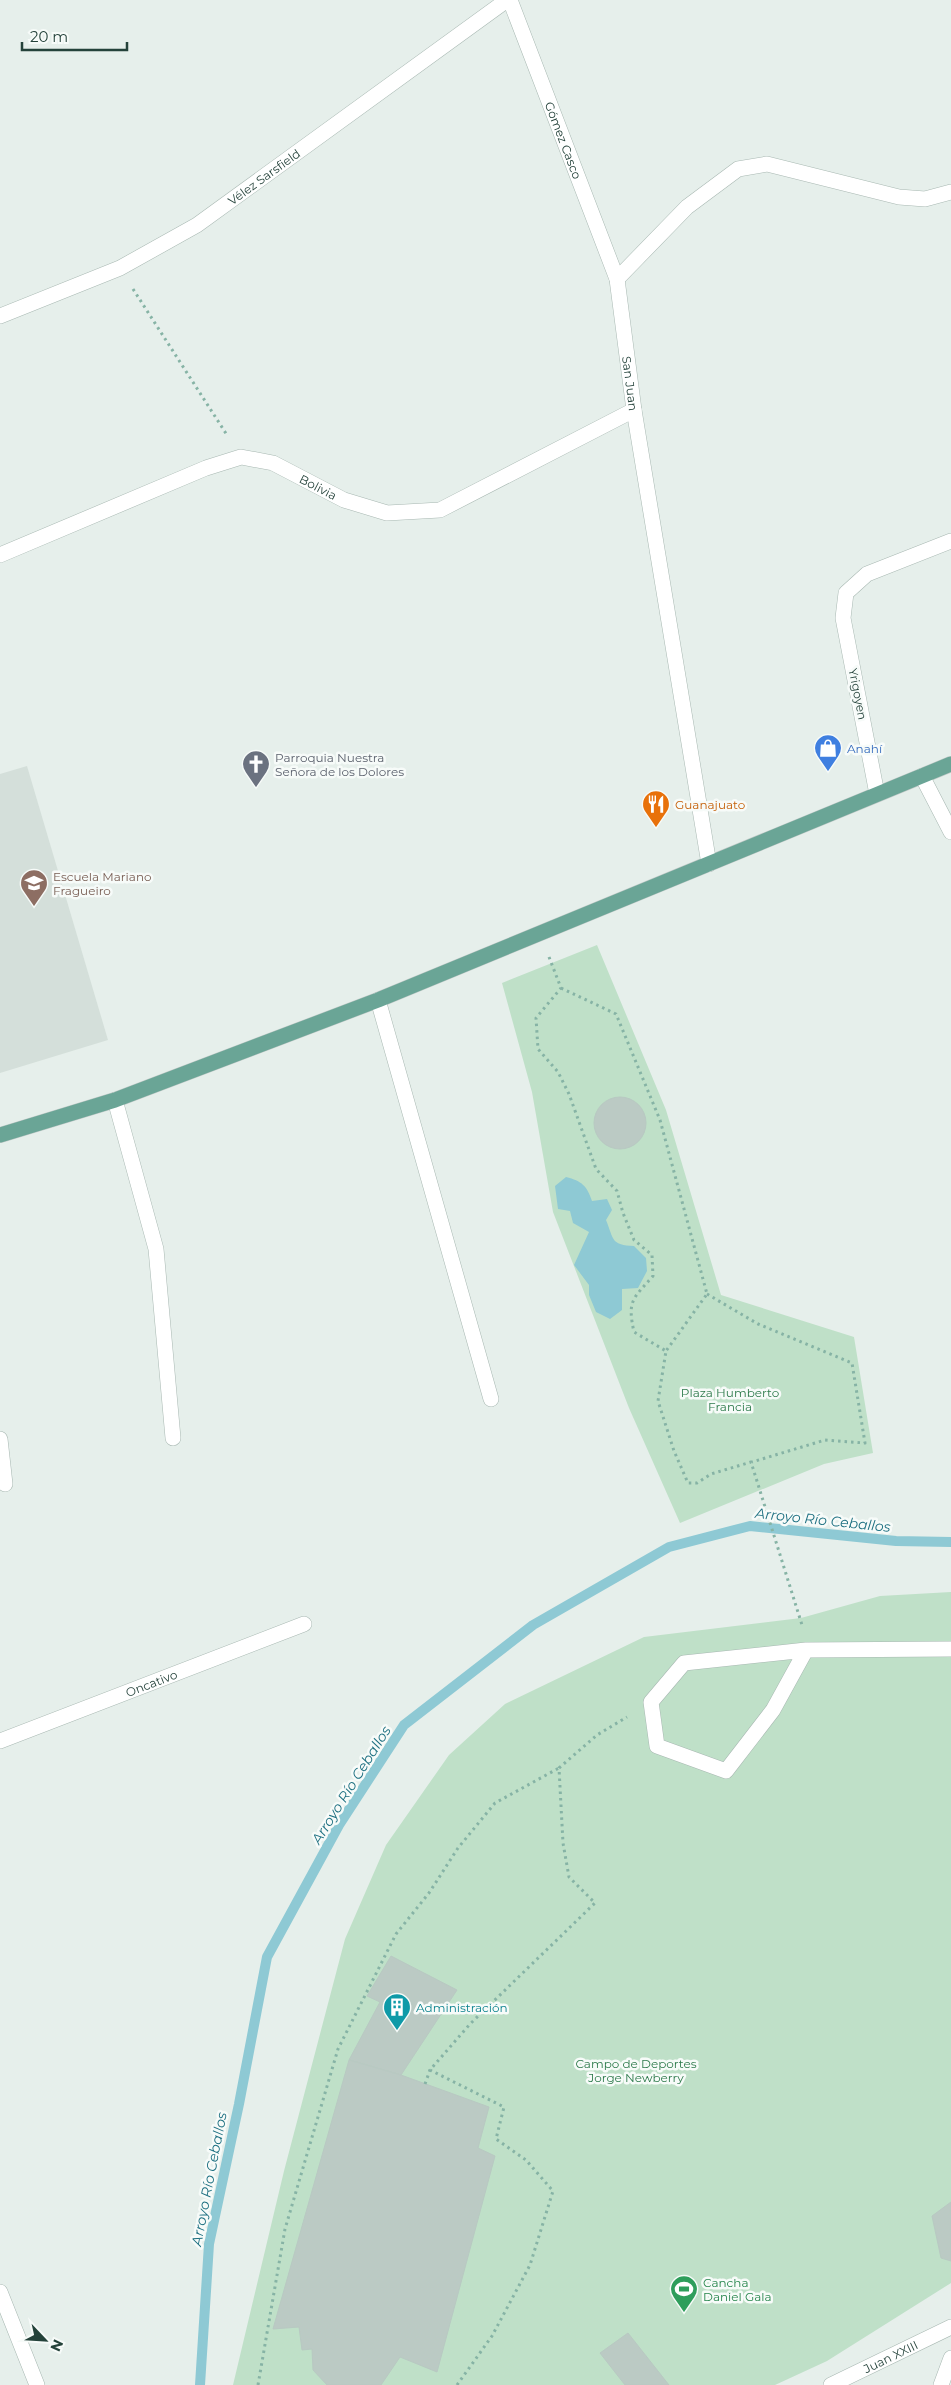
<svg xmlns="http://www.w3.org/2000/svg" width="951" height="2385" viewBox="0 0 951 2385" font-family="Montserrat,sans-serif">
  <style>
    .built { fill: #d4dfda }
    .green { fill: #bfe0c8 }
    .water { fill: #8ec9d4 }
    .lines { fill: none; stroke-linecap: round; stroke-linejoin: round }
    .stream { stroke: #8ec9d4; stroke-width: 10 }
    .building { fill: #bbcac4; stroke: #b8c9c2 }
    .minor-casing { stroke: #a8b8b2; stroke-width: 16 }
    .major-casing { stroke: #c2cac8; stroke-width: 16 }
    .path { stroke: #86b3a5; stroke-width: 3; stroke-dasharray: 2.5 4; stroke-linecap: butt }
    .minor { stroke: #fff; stroke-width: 15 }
    .major { stroke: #6aa596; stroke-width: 15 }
    .labels { text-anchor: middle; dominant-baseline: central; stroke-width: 5; stroke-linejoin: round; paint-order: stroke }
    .street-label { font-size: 12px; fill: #24423a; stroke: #f7fbf9 }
    .shop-label { font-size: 12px; fill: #366cbe; stroke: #f7fbf9; text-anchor: start }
    .worship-label { font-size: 12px; fill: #5b616d; stroke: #f7fbf9; text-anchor: start }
    .food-label { font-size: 12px; fill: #c56008; stroke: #f7fbf9; text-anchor: start }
    .education-label { font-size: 12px; fill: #785e54; stroke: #f7fbf9; text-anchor: start }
    .park-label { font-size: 12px; fill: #2d7a4b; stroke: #f7fbf9 }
    .culture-label { font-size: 12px; fill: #0d838f; stroke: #f7fbf9; text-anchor: start }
    .leisure-label { font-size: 12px; fill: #27864d; stroke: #f7fbf9; text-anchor: start }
    .water-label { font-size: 14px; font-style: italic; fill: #1c6f80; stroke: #f7fbf9 }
  </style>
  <rect width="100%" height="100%" fill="#e6efeb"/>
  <polygon class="built" points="27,766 108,1040 0,1073 0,774"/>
  <g class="green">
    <polygon points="597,945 666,1110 721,1295 854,1337 873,1453 824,1464 680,1523 629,1408 553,1212 532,1092 502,983"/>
    <polygon points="951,1592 951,2283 827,2361 775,2385 233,2385 284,2171 345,1939 386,1845 449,1755 505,1704 644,1637 801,1618 880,1596"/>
  </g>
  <path class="water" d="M566,1177C582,1181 587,1186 592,1201L607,1199L612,1210L606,1220C614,1240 611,1245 634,1246L646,1258L647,1271L638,1288L622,1289V1310L610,1319L596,1312L589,1295V1285L574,1265L589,1232L573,1223L570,1211L558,1209L555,1186Z"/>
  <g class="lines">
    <polyline class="stream" points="200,2385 209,2244 239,2104 267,1957 339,1825 404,1725 533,1625 669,1547 750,1526 896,1541 951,1542"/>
  </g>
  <g class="building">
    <circle cx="620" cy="1123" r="26"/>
    <polygon points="391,1956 457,1990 401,2075 349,2060 380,2002 367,1996"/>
    <polygon points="349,2060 401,2075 489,2107 478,2148 495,2156 437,2372 400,2357 381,2385 327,2385 313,2370 312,2349 302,2350 299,2327 273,2329"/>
    <polygon points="951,2202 951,2261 941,2258 932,2216"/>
    <polygon points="628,2333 669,2385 625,2385 600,2353"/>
  </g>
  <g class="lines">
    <g class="minor-casing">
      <g id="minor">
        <path id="s1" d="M510,0L617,279L634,410L709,864"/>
        <polyline points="617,279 687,207 738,169 767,164 899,197 925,199 951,192"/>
        <path id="s2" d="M0,316L120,268L197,225L507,0"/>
        <path id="s3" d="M0,555L206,468L241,457L273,463L344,500L387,513L440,510L634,410"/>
        <polyline points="922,776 951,832"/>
        <polyline points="877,794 843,618 846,593 867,574 951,541"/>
        <polyline points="378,1000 491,1399"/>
        <polyline points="115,1100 156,1249 173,1438"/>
        <polyline points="0,1439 5,1484"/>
        <polyline points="806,1650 773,1710 726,1771 657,1746 651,1702 684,1663 806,1650 951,1649"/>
        <path id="s4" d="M0,1741L304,1624"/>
        <polyline points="0,2292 37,2385"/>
        <path id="s5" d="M831,2385L951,2327"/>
        <polyline points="941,2385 951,2358"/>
      </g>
    </g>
    <g class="major-casing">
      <polyline id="major" points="0,1135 115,1100 378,1000 951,764"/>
    </g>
    <g class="path">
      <polyline points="133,289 227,435"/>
      <path d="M549,957L561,988L536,1018L538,1049L558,1072L569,1094L596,1169L617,1191L623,1213L634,1240L652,1255L653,1276C633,1299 627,1300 634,1332L666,1351L658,1401L674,1451L688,1483H697L711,1474L751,1462L802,1625"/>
      <polyline points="561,988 616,1014 660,1120 707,1294 666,1351"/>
      <polyline points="707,1294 758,1324 852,1363 865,1443 825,1440 752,1462"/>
      <polyline points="425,2084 430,2070"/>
      <polyline points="258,2385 285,2229 338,2049 396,1934 429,1893 458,1848 495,1803 559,1768"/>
      <polyline points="457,2385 492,2336 530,2265 553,2191 526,2160 496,2139 504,2107 430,2070 470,2024 595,1903 569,1877 563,1843 559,1768 597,1735 627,1717"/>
    </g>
    <use href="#minor" class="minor"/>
    <use href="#major" class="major"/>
  </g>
  <defs>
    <g id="shop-pin" transform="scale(1.4375)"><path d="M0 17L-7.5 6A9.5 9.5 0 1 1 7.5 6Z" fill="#3f7fe0" stroke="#f7fbf9"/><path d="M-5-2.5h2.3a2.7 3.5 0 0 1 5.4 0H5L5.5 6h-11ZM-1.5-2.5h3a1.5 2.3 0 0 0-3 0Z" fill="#fff"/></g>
    <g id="church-pin" transform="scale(1.4375)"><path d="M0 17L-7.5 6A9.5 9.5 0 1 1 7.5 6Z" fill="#6b7280" stroke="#f7fbf9"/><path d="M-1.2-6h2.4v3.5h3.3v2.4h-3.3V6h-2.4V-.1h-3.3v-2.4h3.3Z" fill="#fff"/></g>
    <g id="restaurant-pin" transform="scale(1.4375)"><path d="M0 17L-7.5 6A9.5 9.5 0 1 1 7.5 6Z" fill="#e8710a" stroke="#f7fbf9"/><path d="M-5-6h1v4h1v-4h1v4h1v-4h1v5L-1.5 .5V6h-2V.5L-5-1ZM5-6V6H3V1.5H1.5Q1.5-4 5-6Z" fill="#fff"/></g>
    <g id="school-pin" transform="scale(1.4375)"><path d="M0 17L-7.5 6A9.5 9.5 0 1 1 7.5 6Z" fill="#8d6e63" stroke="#f7fbf9"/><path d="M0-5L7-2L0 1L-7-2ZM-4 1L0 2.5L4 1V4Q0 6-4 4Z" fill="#fff"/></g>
    <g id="building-pin" transform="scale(1.4375)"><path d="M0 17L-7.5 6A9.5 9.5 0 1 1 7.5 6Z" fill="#0f9aa8" stroke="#f7fbf9"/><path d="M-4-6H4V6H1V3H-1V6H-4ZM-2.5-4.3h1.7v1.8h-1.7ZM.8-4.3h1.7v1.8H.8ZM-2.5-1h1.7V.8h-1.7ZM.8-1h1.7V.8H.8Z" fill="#fff"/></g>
    <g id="stadium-pin" transform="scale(1.4375)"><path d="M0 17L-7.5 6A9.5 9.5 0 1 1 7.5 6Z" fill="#2e9e5b" stroke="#f7fbf9"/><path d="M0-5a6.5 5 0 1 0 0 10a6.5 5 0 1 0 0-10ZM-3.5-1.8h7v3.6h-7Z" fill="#fff"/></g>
  </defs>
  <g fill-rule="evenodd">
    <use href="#shop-pin" x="828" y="748"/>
    <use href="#church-pin" x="256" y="764"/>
    <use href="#restaurant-pin" x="656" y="804"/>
    <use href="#school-pin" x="34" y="883"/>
    <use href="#building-pin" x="397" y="2007"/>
    <use href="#stadium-pin" x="684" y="2289"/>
  </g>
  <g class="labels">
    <g class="street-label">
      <text stroke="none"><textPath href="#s1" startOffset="150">Gómez Casco</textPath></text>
      <text stroke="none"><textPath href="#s2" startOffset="300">Vélez Sarsfield</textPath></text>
      <text stroke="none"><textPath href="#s1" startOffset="404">San Juan</textPath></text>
      <text stroke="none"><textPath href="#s3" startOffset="344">Bolivia</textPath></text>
      <text transform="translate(858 694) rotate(79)">Yrigoyen</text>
      <text stroke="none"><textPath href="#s4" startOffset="162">Oncativo</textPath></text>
      <text stroke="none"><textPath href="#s5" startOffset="66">Juan XXIII</textPath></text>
    </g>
    <g class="shop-label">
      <text x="847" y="748">Anahí</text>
    </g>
    <g class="worship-label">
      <text x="275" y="757">Parroquia Nuestra<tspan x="275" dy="14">Señora de los Dolores</tspan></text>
    </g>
    <g class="food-label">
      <text x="675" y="804">Guanajuato</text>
    </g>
    <g class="education-label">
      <text x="53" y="876">Escuela Mariano<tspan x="53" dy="14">Fragueiro</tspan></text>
    </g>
    <g class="park-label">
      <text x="730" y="1392">Plaza Humberto<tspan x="730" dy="14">Francia</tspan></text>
      <text x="636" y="2063">Campo de Deportes<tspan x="636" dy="14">Jorge Newberry</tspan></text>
    </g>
    <g class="culture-label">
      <text x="416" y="2007">Administración</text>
    </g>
    <g class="leisure-label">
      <text x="703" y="2282">Cancha<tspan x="703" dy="14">Daniel Gala</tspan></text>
    </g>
    <g class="water-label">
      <text transform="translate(823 1520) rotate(6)">Arroyo Río Ceballos</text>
      <text transform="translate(351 1785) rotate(-58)">Arroyo Río Ceballos</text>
      <text transform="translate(209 2179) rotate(-79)">Arroyo Río Ceballos</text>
    </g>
  </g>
  <g transform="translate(45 2340) rotate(115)" stroke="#f7fbf9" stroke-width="4" paint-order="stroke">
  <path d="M0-4L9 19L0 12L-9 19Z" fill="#24423a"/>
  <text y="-8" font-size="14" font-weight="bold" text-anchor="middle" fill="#24423a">N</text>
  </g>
  <path d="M22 42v8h105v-8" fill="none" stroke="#24423a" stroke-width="2.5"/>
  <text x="30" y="42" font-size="15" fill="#24423a" stroke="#f7fbf9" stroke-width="4" paint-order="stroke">20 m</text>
</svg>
